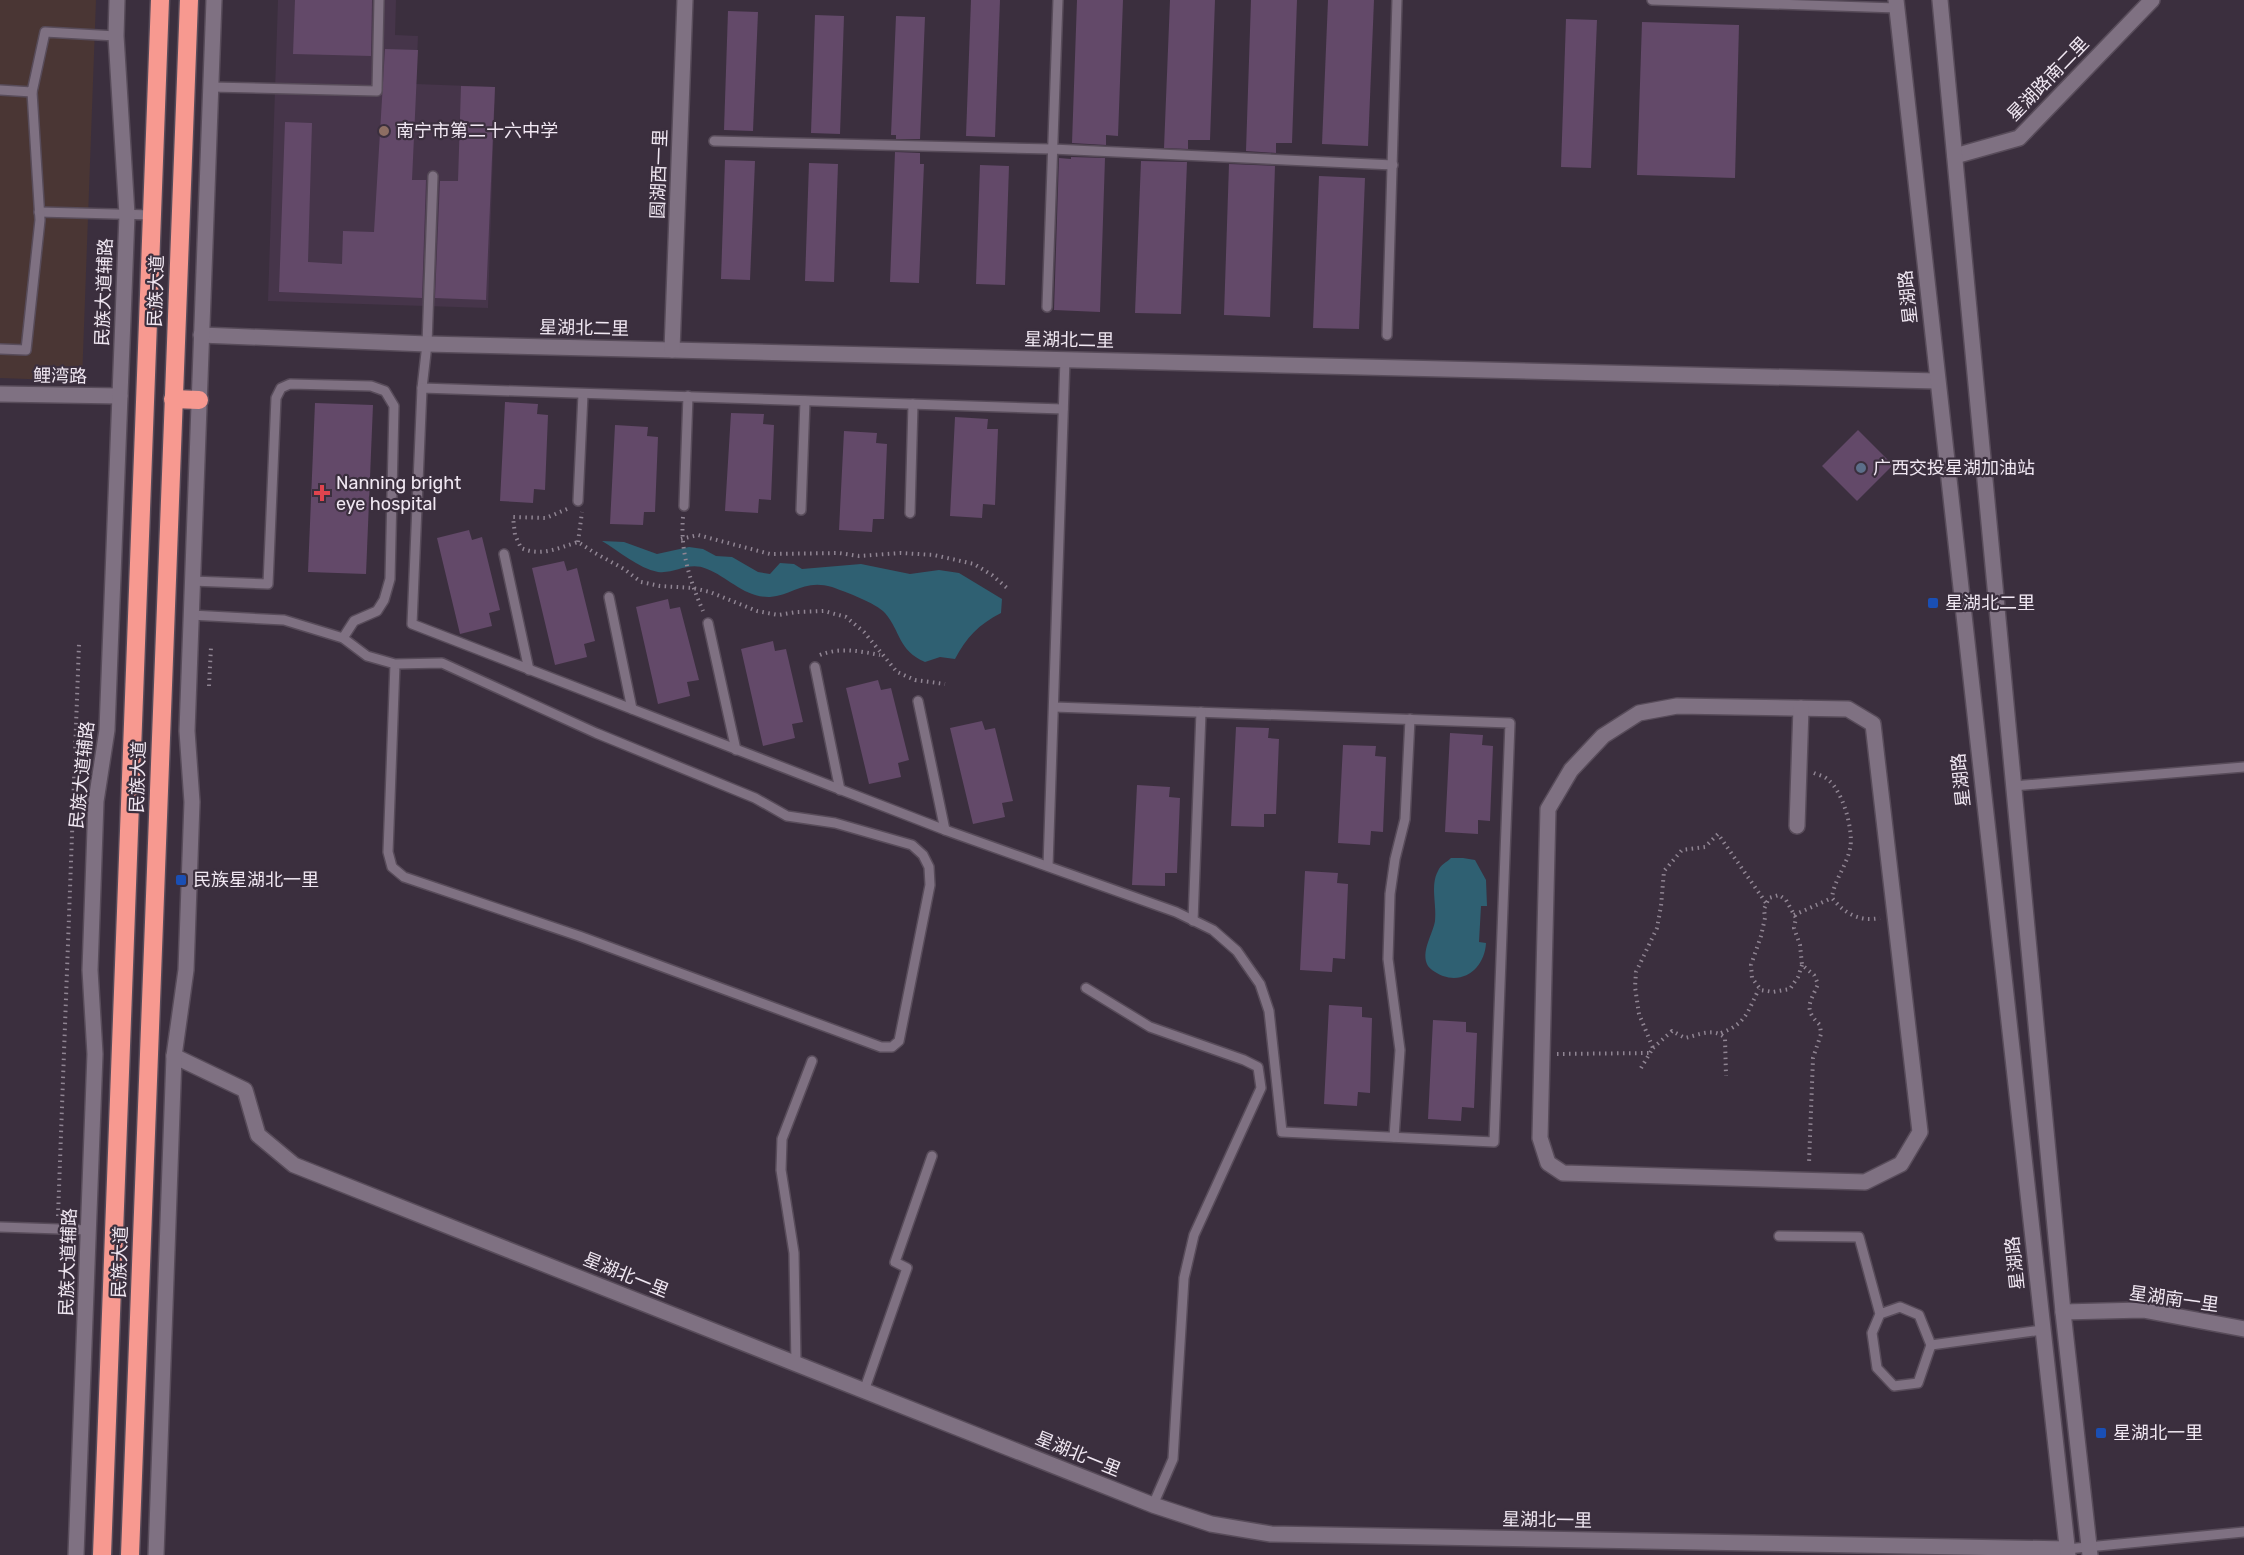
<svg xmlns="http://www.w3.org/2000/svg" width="2244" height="1555" viewBox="0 0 2244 1555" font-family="Rubik,'Noto Sans SC',sans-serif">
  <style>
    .commercial { fill: #4a3634 }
    .built { fill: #46354a }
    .water { fill: #2f6072 }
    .building { fill: #634969 }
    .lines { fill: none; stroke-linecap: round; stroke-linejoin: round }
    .lane-casing { stroke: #584c5a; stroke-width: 12 }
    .street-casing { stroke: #584c5a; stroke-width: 18 }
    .secondary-casing { stroke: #584c5a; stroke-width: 18 }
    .highway-casing { stroke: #584c5a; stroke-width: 21 }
    .path { stroke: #908593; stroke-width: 4; stroke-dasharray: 1.5 4.5; stroke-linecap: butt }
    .lane { stroke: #7f7182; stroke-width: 9 }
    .street { stroke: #7f7182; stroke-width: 15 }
    .secondary { stroke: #7f7182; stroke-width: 15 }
    .highway { stroke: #f79990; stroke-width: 18 }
    .education-dot { fill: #8d6e63; stroke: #3b2f3e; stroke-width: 2 }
    .service-dot { fill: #5c6f8a; stroke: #3b2f3e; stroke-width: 2 }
    .health-dot { fill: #e0444e; stroke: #3b2f3e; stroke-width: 2 }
    .transit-dot { fill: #1a4fb4; stroke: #3b2f3e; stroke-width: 2 }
    .labels { text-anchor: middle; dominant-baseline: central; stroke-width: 4.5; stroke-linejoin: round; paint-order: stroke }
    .street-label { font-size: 18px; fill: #f0e7f2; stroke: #3b2f3e }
    .poi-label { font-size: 18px; fill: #f0e7f2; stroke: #3b2f3e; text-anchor: start }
  </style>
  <rect width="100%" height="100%" fill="#3b2f3e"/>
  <polygon class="commercial" points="0,0 96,0 82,381 0,378"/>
  <polygon class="built" points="278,0 396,0 395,35 418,36 416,84 495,87 488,308 268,301"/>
  <g class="water">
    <path d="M602,541L624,542L657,554L689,547L703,549L716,556L732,557L758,572L770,574L780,563L794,564L802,569L861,564L910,574L939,570L959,573L1002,599L1001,613C979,624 966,638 955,659L940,657L925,662C898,650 901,632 885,613C876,603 846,592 832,587C804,579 793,595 770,597C745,598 728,577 707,569C688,561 676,574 658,572C638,568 619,551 602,541Z"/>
    <path d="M1451,858H1463L1475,860L1486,880L1487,906H1481L1479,942L1486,943C1485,966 1466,984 1443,976C1438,974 1431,970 1428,966C1420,952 1433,934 1435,921C1437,905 1430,885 1438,871C1440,865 1447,862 1451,858Z"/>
  </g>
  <g class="building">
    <polygon points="295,0 372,0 371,56 293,54"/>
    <polygon points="971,0 1000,0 995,137 966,136"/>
    <polygon points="1077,0 1123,0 1118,136 1106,135 1106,145 1072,143"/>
    <polygon points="1170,0 1215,0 1210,140 1188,140 1188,149 1164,148"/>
    <polygon points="1251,0 1297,0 1292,143 1276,143 1276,153 1246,151"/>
    <polygon points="1328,0 1374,0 1368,146 1322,144"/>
    <polygon points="728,11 758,12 753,131 724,130"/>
    <polygon points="815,15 844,16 840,134 811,133"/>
    <polygon points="896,16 925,17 920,139 896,139 896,135 891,135"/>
    <polygon points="1566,19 1597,20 1591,168 1561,167"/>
    <polygon points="1642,22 1739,25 1735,178 1637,175"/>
    <polygon points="385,49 418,50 412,180 426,180 422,298 279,292 285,122 312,123 308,262 342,264 343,231 374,232"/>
    <polygon points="461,86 495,87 486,300 435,298 440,181 458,181"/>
    <polygon points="895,152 920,153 920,164 924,164 919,283 890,282"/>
    <polygon points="1071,157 1105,158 1100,312 1054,310 1059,158 1071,159"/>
    <polygon points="725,160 755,161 750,280 721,279"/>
    <polygon points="1141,161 1187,162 1181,314 1135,313"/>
    <polygon points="809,163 838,164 834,282 805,281"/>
    <polygon points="1229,164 1275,166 1270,317 1224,315"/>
    <polygon points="980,165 1009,166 1005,285 976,284"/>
    <polygon points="1319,176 1365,178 1359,329 1313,328"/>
    <polygon points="505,402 538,404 537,414 548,415 545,490 534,489 533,503 500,501"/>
    <polygon points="315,403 373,405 366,574 308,572"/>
    <polygon points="731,413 764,414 763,424 774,425 771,500 759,499 758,513 725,511"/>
    <polygon points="955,417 988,419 987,429 998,429 995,505 983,504 982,518 950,516"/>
    <polygon points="615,425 648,427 647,436 658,437 655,512 644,512 643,525 610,524"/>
    <polygon points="1858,430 1893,465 1857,501 1822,466"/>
    <polygon points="844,431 877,433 876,443 887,444 884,519 873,519 872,532 839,530"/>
    <polygon points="469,530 472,540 482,537 500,610 489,613 492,626 460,634 437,538"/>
    <polygon points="564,561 567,571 577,568 595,641 584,644 587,657 555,665 532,568"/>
    <polygon points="668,599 670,609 680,607 699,680 687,682 690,696 658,704 636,607"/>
    <polygon points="773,641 775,651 786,649 803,722 792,724 795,738 763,746 741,649"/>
    <polygon points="878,680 881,690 891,688 909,760 898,763 901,777 869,784 846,688"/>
    <polygon points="982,721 985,730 995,728 1013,801 1002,803 1005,817 973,824 950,728"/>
    <polygon points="1236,727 1269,728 1268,738 1279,739 1276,814 1264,814 1264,827 1231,826"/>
    <polygon points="1450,733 1483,735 1482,745 1493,746 1490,821 1478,820 1478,834 1445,832"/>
    <polygon points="1343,745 1376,746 1375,756 1386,757 1383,832 1371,831 1370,845 1338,843"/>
    <polygon points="1137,785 1170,787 1169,797 1180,798 1177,873 1165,873 1165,886 1132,885"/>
    <polygon points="1305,871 1338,873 1337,883 1348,884 1345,959 1333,958 1332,972 1300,970"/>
    <polygon points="1329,1005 1362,1007 1362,1017 1372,1018 1370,1093 1358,1092 1357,1106 1324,1104"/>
    <polygon points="1433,1020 1466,1022 1466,1032 1477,1033 1474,1108 1462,1107 1461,1121 1428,1119"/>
  </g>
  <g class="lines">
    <g class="lane-casing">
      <g id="lane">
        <polyline points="1652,0 1897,8"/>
        <polyline points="211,87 377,91 379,0"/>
        <polyline points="0,90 32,92 45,32 116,36"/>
        <polyline points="714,141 1052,149 1393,165"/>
        <polyline points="39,212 152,215"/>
        <polyline points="1047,307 1058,0"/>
        <polyline points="1387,335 1397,0"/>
        <polyline points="0,349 26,350 40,220 32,92"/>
        <polyline points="422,388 427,344 433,176"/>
        <polyline points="578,501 583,394"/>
        <polyline points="684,506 688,396"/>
        <polyline points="801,510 805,401"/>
        <polyline points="910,513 913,404"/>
        <polyline points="504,554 529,670"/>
        <polyline points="192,581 268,584 276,398 281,388 290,384 371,386 385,391 394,406 390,579 384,600 377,611 354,621 343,638"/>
        <polyline points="609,597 632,709"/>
        <polyline points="191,615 284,620 343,638 367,656 395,664 388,852 392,867 404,877 579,936 881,1047 892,1047 899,1041 930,885 929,867 923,855 912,845 835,823 787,816 755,798 596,733 442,663 395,664"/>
        <polyline points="708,623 736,750"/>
        <polyline points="815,667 840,790"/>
        <polyline points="918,701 945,830"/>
        <polyline points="1054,707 1510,723 1494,1142 1282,1132 1269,1011 1260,984 1237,951 1213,930 1176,912 945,830 412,624 422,388 1063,409"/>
        <polyline points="2013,786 2244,767"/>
        <polyline points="1048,866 1065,359"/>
        <polyline points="1193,921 1201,712"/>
        <polyline points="1086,988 1150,1027 1244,1060 1258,1067 1261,1088 1194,1235 1184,1278 1173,1459 1153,1505"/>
        <polyline points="1394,1137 1400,1050 1388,959 1390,894 1395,859 1405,819 1410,719"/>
        <polyline points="0,1227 89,1230"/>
        <polyline points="1779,1236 1859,1237 1880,1314 1872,1333 1877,1368 1894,1386 1918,1383 1931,1345 1919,1315 1900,1307 1880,1314"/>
        <polyline points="1931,1345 2042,1330"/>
        <polyline points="796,1364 794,1253 781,1170 782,1139 812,1061"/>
        <polyline points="864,1391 907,1268 895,1262 932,1156"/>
        <polyline points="2067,1549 2244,1532"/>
      </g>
    </g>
    <g class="street-casing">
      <g id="street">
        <polyline points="1955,156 2019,138 2152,0"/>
        <polyline points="201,335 427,344 1937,381"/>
        <polyline points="672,350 685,0"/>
        <polyline points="0,394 120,396"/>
        <polygon points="1677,706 1848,709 1873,724 1920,1132 1901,1164 1865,1182 1563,1173 1548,1163 1540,1138 1548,809 1571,770 1603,736 1639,713"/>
        <polyline points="1797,826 1801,708"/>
        <polyline points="174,1056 245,1090 258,1135 294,1165 1153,1505 1211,1524 1271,1534 2067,1549"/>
        <polyline points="2063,1312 2143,1310 2244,1329"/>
      </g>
    </g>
    <g class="secondary-casing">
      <g id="secondary">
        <polyline points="1896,0 2068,1555"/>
        <polyline points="1940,0 2063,1312 2090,1555"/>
        <polyline points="76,1555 95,1054 90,970 96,801 107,730 127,215 116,36 117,0"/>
        <polyline points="156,1555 174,1056 186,970 192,802 187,731 214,0"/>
      </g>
    </g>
    <g class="highway-casing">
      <g id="highway">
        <polyline points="173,399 199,400"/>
        <polyline points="102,1555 160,0"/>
        <polyline points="130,1555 189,0"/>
      </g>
    </g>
    <g class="path">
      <path d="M567,509L546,518L513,517L515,535L521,548C541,557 558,548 578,542L595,553L624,569L641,582L660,586L693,588L710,592L757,611L778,615L796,612L824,611L846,617L864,632L897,672L915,680L945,684"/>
      <path d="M683,517C680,551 690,581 703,611"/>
      <polyline points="681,539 698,535 770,554 839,553 859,556 901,553 934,555 974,564 992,575 1007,588"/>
      <polyline points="578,542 582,512"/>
      <path d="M820,655C840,647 859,651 880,655"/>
      <polyline points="209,686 211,647"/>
      <path d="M1814,773C1818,775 1824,776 1827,779C1843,790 1854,831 1850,849C1846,867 1834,880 1832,898C1845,914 1860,922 1880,918"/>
      <polyline points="1794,915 1832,898"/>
      <path d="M1802,965L1798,977L1790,989L1773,992L1761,990L1752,978L1751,965L1761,936L1765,918L1764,909L1769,898L1779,895L1786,900L1796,918L1794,928L1800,945L1802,965L1814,975L1818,984C1810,1003 1803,1009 1820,1025L1821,1034L1813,1058L1809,1163"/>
      <path d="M1721,1033C1747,1023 1747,1012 1759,989"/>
      <path d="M1653,1048L1672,1031L1685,1038C1699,1035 1714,1027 1725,1038L1726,1076"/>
      <polyline points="1557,1054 1650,1053"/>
      <polyline points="1641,1068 1653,1048 1639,1014 1635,987 1636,972 1657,928 1661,906 1664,871 1682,850 1705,847 1718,834 1766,903"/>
      <polyline points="58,1216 79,644"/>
    </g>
    <use href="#lane" class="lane"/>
    <use href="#street" class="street"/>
    <use href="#secondary" class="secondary"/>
    <use href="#highway" class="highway"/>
  </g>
  <circle class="education-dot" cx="384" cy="131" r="6"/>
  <circle class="service-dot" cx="1861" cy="468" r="6"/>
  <path class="health-dot" d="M319 484h6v6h6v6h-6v6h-6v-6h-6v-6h6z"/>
  <g class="transit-dot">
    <rect x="1927" y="597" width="12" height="12" rx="3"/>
    <rect x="175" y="874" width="12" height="12" rx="3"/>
    <rect x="2095" y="1427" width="12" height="12" rx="3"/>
  </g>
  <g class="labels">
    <g class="street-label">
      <text transform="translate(2048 79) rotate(-46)">星湖路南二里</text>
      <text transform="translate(659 174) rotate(-88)">圆湖西一里</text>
      <text transform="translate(156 291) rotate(-88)">民族大道</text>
      <text transform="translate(104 292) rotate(-88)">民族大道辅路</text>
      <text transform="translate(1908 297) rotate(-96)">星湖路</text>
      <text transform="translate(584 328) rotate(1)">星湖北二里</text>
      <text transform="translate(1069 340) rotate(1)">星湖北二里</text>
      <text transform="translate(60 376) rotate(1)">鲤湾路</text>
      <text transform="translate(82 775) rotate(-84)">民族大道辅路</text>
      <text transform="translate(138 777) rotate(-88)">民族大道</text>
      <text transform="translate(1961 780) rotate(-96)">星湖路</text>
      <text transform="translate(68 1262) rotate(-88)">民族大道辅路</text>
      <text transform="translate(120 1262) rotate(-88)">民族大道</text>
      <text transform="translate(2015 1263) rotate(-96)">星湖路</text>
      <text transform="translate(626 1275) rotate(22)">星湖北一里</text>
      <text transform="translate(2174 1299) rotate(8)">星湖南一里</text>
      <text transform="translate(1078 1454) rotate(22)">星湖北一里</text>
      <text transform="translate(1547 1520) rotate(1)">星湖北一里</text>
    </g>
    <g class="poi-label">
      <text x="396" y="131">南宁市第二十六中学</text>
      <text x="1873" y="468">广西交投星湖加油站</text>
      <text x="336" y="483">Nanning bright<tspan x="336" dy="21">eye hospital</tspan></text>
      <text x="1945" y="603">星湖北二里</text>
      <text x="193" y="880">民族星湖北一里</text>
      <text x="2113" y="1433">星湖北一里</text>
    </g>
  </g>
</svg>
